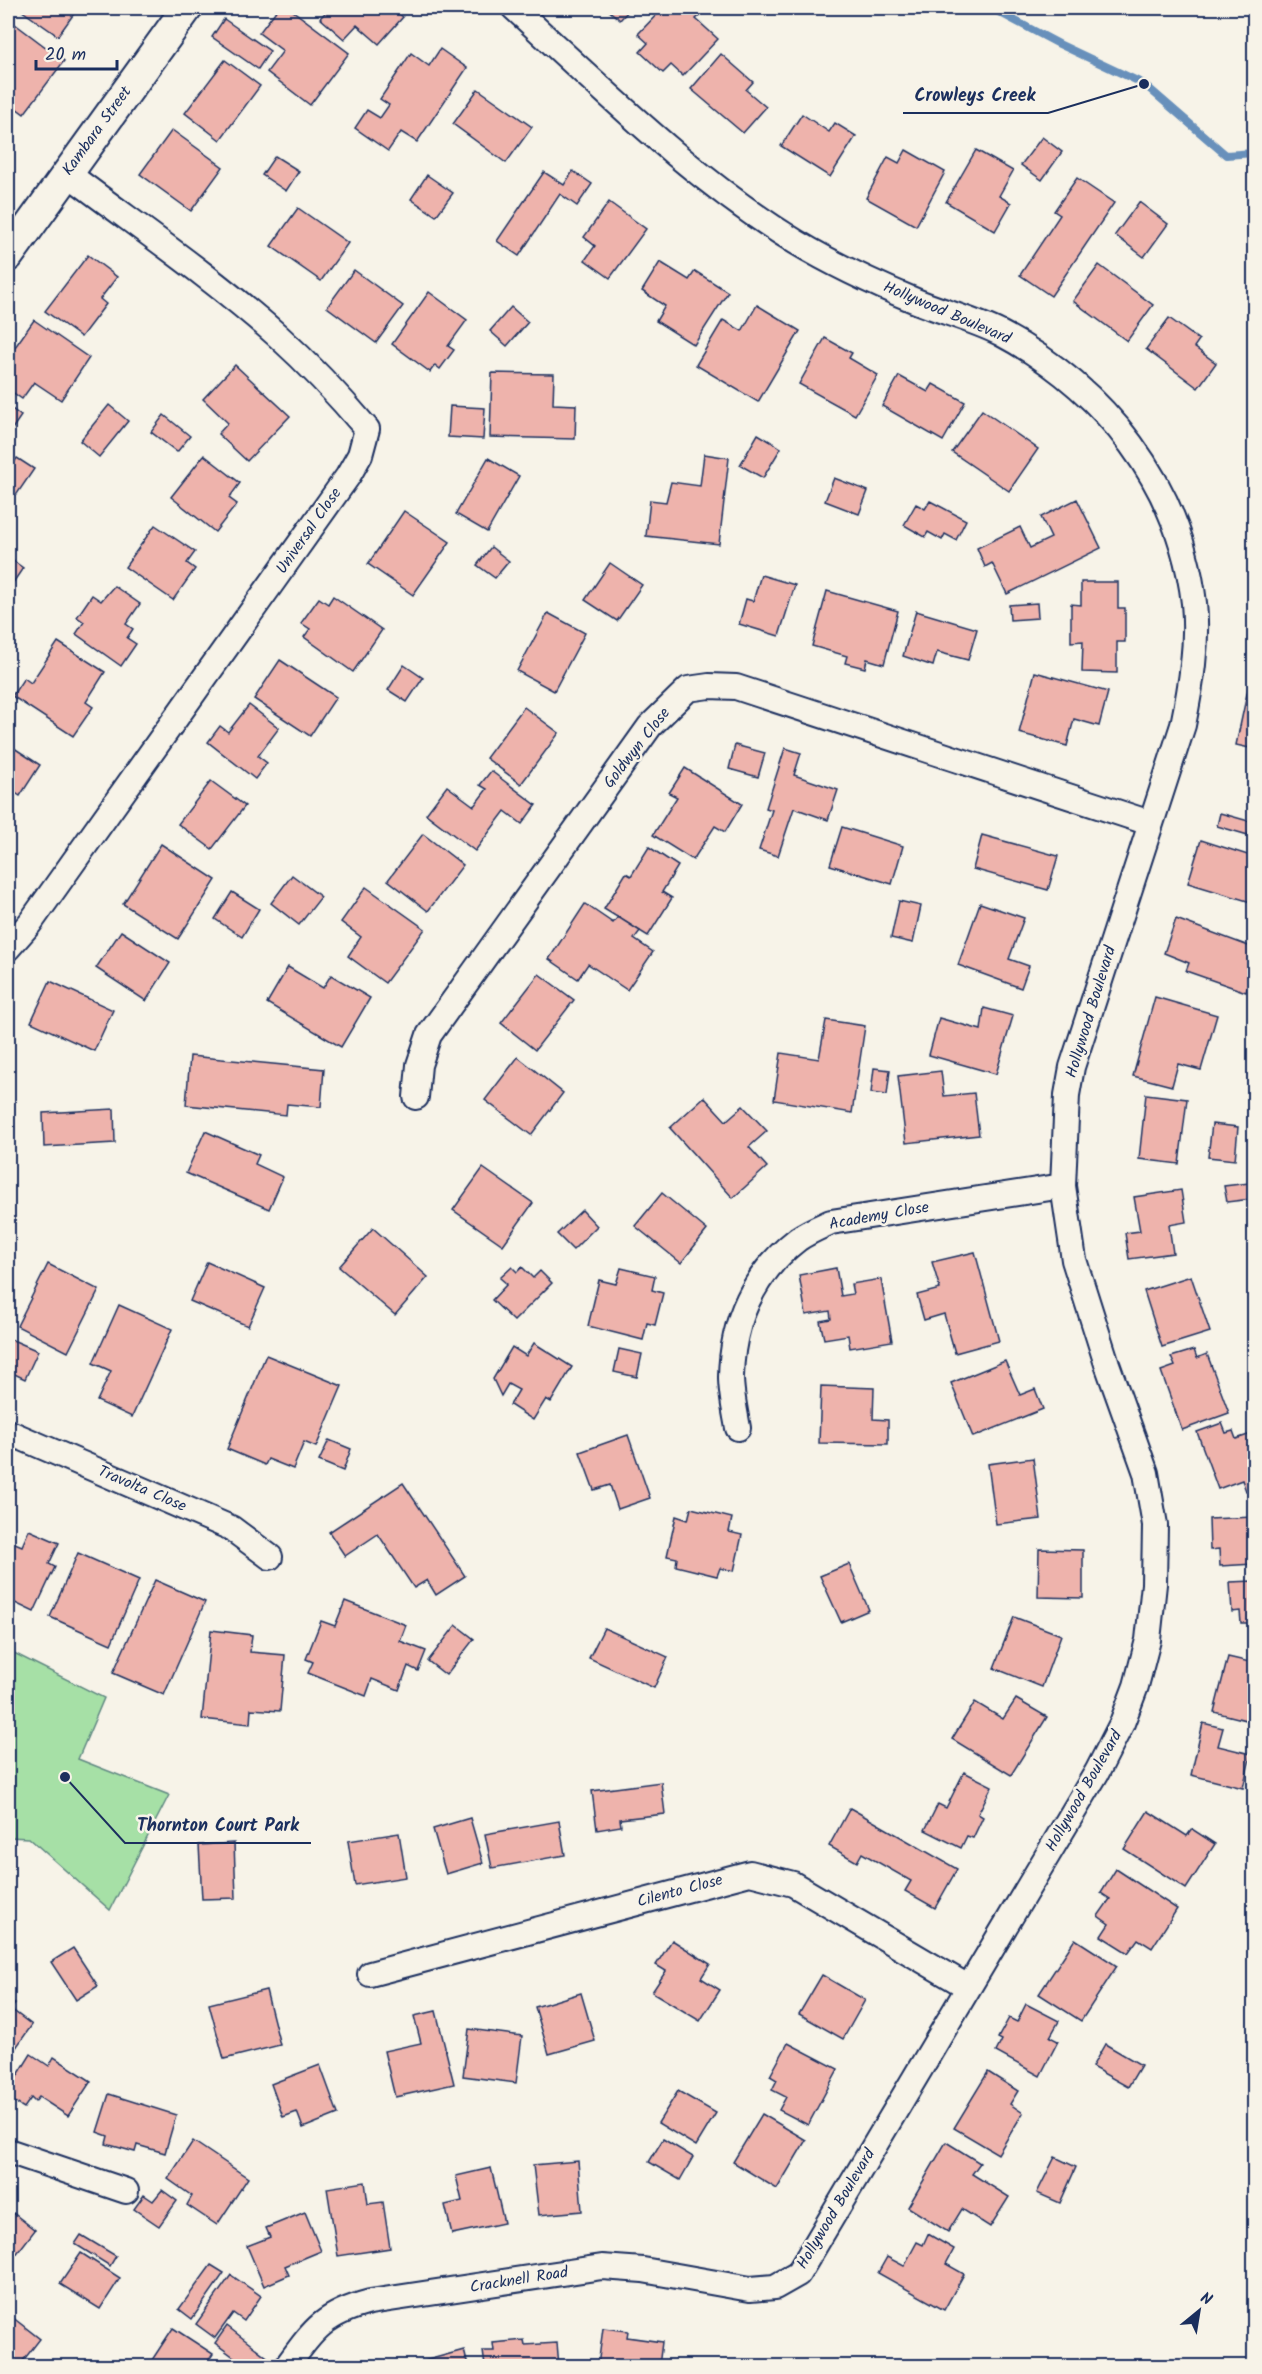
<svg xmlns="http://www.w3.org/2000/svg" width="1262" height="2374" viewBox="0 0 1262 2374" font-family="Kalam,sans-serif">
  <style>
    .green { fill: #a6e0a6; stroke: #608882; stroke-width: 1.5 }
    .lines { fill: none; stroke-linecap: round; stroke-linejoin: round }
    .stream { stroke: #6790bb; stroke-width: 8 }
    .building { fill: #eeb3ac; stroke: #1b2f5e; stroke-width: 1.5 }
    .minor-casing { stroke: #1b2f5e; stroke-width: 28 }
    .tertiary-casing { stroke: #1b2f5e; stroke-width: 34 }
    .minor { stroke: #f7f3e8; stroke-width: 24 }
    .tertiary { stroke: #f7f3e8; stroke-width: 30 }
    .labels { text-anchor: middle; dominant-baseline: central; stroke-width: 5; stroke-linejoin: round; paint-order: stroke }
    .street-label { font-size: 16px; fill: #1b2f5e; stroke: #f7f3e8 }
    .leader { fill: none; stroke: #1b2f5e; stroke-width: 2 }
    .callout-dot { fill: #1b2f5e; stroke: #f7f3e8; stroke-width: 2 }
    .callout-label { font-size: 18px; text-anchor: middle; font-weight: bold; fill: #1b2f5e; stroke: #f7f3e8; stroke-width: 5; stroke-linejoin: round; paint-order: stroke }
  </style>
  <rect width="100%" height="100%" fill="#f7f3e8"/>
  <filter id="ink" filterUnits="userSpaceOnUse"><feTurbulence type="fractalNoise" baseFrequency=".0167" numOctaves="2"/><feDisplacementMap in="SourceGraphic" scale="12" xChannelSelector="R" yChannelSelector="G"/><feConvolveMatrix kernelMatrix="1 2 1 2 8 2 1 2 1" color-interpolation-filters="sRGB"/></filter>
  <g filter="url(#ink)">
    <polygon class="green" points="8,1650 104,1698 78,1759 169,1795 110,1910 29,1838 8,1837"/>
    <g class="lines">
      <polyline class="stream" points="991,8 1059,44 1144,84 1226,155 1254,153"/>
    </g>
    <g class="building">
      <polygon points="18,8 78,8 58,36"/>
      <polygon points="278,8 289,8 349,53 310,105 267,72 283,51 259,33"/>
      <polygon points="330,8 392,8 403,17 379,44 357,25 344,39 320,18"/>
      <polygon points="606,8 631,8 620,20"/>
      <polygon points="663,8 708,8 696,19 718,39 683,76 671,65 663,73 640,52 648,43 638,34"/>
      <polygon points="224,19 270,51 258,69 212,37"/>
      <polygon points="15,24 64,61 24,114 8,102 8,33"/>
      <polygon points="440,49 467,68 417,142 401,132 388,151 355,128 367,110 380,118 389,105 380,99 411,53 429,66"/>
      <polygon points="721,54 753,82 746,90 766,107 743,133 691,89"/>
      <polygon points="225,60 260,86 220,140 185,113"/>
      <polygon points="478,89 532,127 506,163 453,124"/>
      <polygon points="802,114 829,132 835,123 856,136 830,177 781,146"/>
      <polygon points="8,124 15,129 8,140"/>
      <polygon points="172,130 223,167 191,211 140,174"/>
      <polygon points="1042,137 1062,152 1042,180 1021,165"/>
      <polygon points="906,150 945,172 916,226 866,198 888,157 899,163"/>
      <polygon points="976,150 1013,171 999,196 1011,203 995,231 946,202"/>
      <polygon points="275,156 299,171 286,191 262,175"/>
      <polygon points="573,171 592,184 577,206 560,194 519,256 497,241 544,172 564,185"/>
      <polygon points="427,175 453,193 436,216 411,199"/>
      <polygon points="1077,178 1114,203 1051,296 1020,275 1060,215 1054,211"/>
      <polygon points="609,202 646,229 610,278 585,260 595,246 584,237"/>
      <polygon points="1139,202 1168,224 1144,257 1115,235"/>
      <polygon points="298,208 348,243 321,281 271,246"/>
      <polygon points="88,255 117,277 100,299 106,304 81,337 45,311"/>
      <polygon points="660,262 689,280 695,271 728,292 694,345 656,321 665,306 642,291"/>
      <polygon points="1099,265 1153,305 1127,341 1073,301"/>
      <polygon points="354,270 403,306 376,343 327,307"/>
      <polygon points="429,292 467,320 448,346 454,350 440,369 435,365 430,372 392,344"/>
      <polygon points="757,305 800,331 758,402 696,365 723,320 742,331"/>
      <polygon points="511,307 528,322 507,346 490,331"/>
      <polygon points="1169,318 1199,340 1194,347 1216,363 1198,388 1146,349"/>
      <polygon points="34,320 89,358 61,400 34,382 22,399 8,389 8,373 14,364 8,357"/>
      <polygon points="825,338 852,353 849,358 878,375 855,415 799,384"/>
      <polygon points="235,365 290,416 247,461 218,434 228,423 203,399"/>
      <polygon points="492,373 554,374 553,404 576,405 575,439 490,437"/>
      <polygon points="899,376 928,392 933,384 965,402 943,441 882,406"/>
      <polygon points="109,405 128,421 99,457 80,441"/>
      <polygon points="8,406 21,416 8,435"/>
      <polygon points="450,406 485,408 483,439 448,437"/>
      <polygon points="982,410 1038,449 1009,491 952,452"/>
      <polygon points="164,415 190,436 177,452 151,432"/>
      <polygon points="758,434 781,448 763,478 740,465"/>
      <polygon points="704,454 729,458 719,544 646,536 650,500 666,502 671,482 700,486"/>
      <polygon points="204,455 240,483 229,498 237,504 215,532 171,497"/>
      <polygon points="17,458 34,469 17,494 8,487 8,460 13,464"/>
      <polygon points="488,458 519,476 487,532 456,514"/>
      <polygon points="834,478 868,491 859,514 825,501"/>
      <polygon points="1077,499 1101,548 1007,594 992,563 985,567 977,548 1020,527 1030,548 1051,538 1041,517"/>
      <polygon points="930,501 966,520 956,540 945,534 942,540 928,532 925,537 904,525 916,504 925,509"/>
      <polygon points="404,511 450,542 413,595 368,564"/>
      <polygon points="155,525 195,552 187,563 195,569 173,600 125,567"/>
      <polygon points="491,547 509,561 495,578 477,565"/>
      <polygon points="8,557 23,568 8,590"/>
      <polygon points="610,563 642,585 617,621 585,600"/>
      <polygon points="761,575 795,585 779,636 739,624 746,599 753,601"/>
      <polygon points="1081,582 1118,582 1118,608 1125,608 1125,642 1117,642 1117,673 1082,672 1083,641 1071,642 1071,604 1081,605"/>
      <polygon points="114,586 140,604 126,624 133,629 127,638 136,644 121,666 76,634 84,622 77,617 92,595 101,601"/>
      <polygon points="827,591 898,611 884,664 867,659 865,668 845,663 847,656 812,646"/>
      <polygon points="333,596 382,630 353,672 304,637 310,629 301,623 319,598 328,604"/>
      <polygon points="1037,603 1038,618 1010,620 1009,605"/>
      <polygon points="916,611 977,629 968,660 937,652 933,666 903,656"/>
      <polygon points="548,613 585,633 554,691 517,671"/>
      <polygon points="1251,615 1254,616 1254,655 1249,654"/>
      <polygon points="58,642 105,672 86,702 93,707 73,736 12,696 24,678 31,683"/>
      <polygon points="280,660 336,697 310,736 254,699"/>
      <polygon points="404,665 423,678 407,702 388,690"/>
      <polygon points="1035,672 1108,692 1099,726 1074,719 1067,746 1019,733"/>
      <polygon points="1248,689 1254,691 1254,749 1236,745"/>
      <polygon points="249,705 279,728 258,756 267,763 255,779 208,742 220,726 228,732"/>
      <polygon points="524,707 559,733 521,784 486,758"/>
      <polygon points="8,744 40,765 20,796 8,788"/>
      <polygon points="735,745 765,753 758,777 729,769"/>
      <polygon points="785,748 801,753 794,775 838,790 828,820 794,808 778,856 759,850 772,810 766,808"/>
      <polygon points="685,768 742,804 725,832 715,826 693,860 653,835 677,797 669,793"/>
      <polygon points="491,771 536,805 522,824 505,811 475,851 426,814 447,786 474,806 487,789 480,785"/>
      <polygon points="211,781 245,806 212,849 178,824"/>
      <polygon points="1220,813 1252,822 1248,835 1217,826"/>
      <polygon points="842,827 903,846 892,884 830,865"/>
      <polygon points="423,834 463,865 428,911 388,880"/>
      <polygon points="982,835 1058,856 1048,890 973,869"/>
      <polygon points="1201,840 1254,857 1254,903 1188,883"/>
      <polygon points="161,844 216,880 178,939 123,904"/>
      <polygon points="649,847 678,866 662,892 672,898 648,936 604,909 626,873 631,876"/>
      <polygon points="292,875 321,897 299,925 271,903"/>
      <polygon points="366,887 425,929 385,983 348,956 361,937 341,922"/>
      <polygon points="232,892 259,909 242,937 215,919"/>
      <polygon points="899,901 921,906 913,943 891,938"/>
      <polygon points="980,903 1024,918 1009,959 1029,966 1021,988 958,965"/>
      <polygon points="585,904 613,923 618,917 640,931 634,939 653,952 627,990 588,964 578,979 549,959"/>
      <polygon points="1176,919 1254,948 1254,986 1249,984 1246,992 1186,971 1189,963 1164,953"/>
      <polygon points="121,931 170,963 146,1001 96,968"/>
      <polygon points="288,967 323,988 331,975 370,998 341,1047 267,1003"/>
      <polygon points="539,974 574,1000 535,1050 501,1023"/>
      <polygon points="50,981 113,1010 94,1051 31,1022"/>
      <polygon points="1155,997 1217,1015 1201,1070 1178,1064 1172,1086 1133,1076"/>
      <polygon points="984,1008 1013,1016 996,1074 929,1055 939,1018 981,1030"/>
      <polygon points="826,1020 865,1026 852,1113 774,1100 781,1053 819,1059"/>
      <polygon points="190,1056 324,1069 321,1107 287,1104 286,1115 186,1105"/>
      <polygon points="518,1057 563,1093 531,1135 485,1100"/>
      <polygon points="874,1068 890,1070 887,1095 871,1093"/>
      <polygon points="941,1071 944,1096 974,1093 979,1135 906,1143 898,1076"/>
      <polygon points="1146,1094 1187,1099 1179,1164 1139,1159"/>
      <polygon points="704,1097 726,1121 743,1106 767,1131 749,1147 767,1167 733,1198 670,1128"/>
      <polygon points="114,1109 115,1143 44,1147 43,1113"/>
      <polygon points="1212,1124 1238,1127 1235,1160 1208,1157"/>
      <polygon points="205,1131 259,1155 255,1164 283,1177 269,1209 186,1173"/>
      <polygon points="483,1168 533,1203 503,1245 453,1210"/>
      <polygon points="1249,1183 1251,1199 1227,1202 1224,1186"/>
      <polygon points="1181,1190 1186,1222 1169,1225 1173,1253 1129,1259 1125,1233 1140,1231 1134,1197"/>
      <polygon points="662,1193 707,1230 681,1263 635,1226"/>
      <polygon points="582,1210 597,1226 573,1250 557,1234"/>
      <polygon points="373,1228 428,1277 395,1315 339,1267"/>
      <polygon points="975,1252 999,1341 955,1353 944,1314 924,1320 917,1295 940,1289 932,1262"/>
      <polygon points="207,1262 265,1288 248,1326 190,1301"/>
      <polygon points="48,1264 99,1290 68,1352 17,1326"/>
      <polygon points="512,1267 517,1272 522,1267 533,1278 540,1271 552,1283 514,1321 492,1300 507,1284 500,1278"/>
      <polygon points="621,1268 655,1276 652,1290 663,1293 655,1325 647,1323 643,1340 588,1326 599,1280 616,1284"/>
      <polygon points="836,1268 841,1296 853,1294 851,1284 881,1279 892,1341 850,1348 848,1335 824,1339 820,1321 831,1319 830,1311 806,1315 799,1275"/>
      <polygon points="1191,1276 1210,1332 1162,1347 1144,1291"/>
      <polygon points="119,1305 172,1329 132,1417 97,1401 111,1371 93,1363"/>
      <polygon points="8,1338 38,1351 25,1379 8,1371"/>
      <polygon points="534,1343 572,1367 551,1402 546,1399 533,1420 510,1405 519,1390 508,1384 501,1396 493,1379 512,1347 526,1356"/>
      <polygon points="619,1349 642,1354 637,1377 614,1372"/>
      <polygon points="1194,1350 1197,1358 1207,1354 1229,1413 1182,1430 1161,1371 1175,1366 1171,1357"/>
      <polygon points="266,1355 342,1386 316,1447 304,1442 293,1469 268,1459 265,1465 227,1449"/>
      <polygon points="1005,1361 1020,1395 1035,1389 1043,1409 973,1437 951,1383"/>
      <polygon points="821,1386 874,1388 873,1419 888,1420 888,1444 819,1443"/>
      <polygon points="1222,1423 1226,1433 1233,1431 1236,1439 1254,1433 1254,1487 1246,1491 1242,1480 1218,1489 1197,1432"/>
      <polygon points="628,1435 650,1498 618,1509 610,1485 594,1490 580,1452"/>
      <polygon points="329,1440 351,1449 343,1471 319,1461"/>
      <polygon points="1033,1458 1041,1519 996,1524 988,1464"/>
      <polygon points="403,1483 465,1576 436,1595 427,1580 414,1588 378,1534 345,1556 329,1532"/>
      <polygon points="691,1508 732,1518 729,1532 742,1535 734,1571 720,1568 717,1576 676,1566 677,1558 667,1556 676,1516 688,1520"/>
      <polygon points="1254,1517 1254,1564 1220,1566 1219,1549 1210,1550 1209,1519"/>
      <polygon points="29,1530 59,1543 49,1564 55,1567 34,1612 9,1600 8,1603 8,1547 10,1541 22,1546"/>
      <polygon points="1039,1549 1083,1550 1083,1598 1038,1597"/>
      <polygon points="78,1553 139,1580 111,1644 50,1617"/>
      <polygon points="849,1564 869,1610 841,1622 820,1576"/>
      <polygon points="155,1580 205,1602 164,1695 113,1673"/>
      <polygon points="1254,1581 1254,1633 1253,1633 1252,1623 1241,1623 1240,1611 1232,1612 1230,1582"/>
      <polygon points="345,1601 406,1625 400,1641 426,1651 418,1671 408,1666 399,1690 372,1679 366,1696 308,1673 313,1662 306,1659 321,1621 335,1626"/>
      <polygon points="1014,1617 1061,1635 1042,1687 994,1668"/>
      <polygon points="456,1625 474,1639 446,1675 428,1661"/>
      <polygon points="604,1628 668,1657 654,1688 589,1658"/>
      <polygon points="211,1630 252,1635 250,1652 285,1655 280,1711 251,1709 250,1724 202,1719"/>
      <polygon points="1228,1657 1254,1663 1254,1722 1214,1712"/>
      <polygon points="1016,1699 1047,1717 1011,1775 952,1739 975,1702 1003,1719"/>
      <polygon points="1203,1723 1223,1728 1218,1746 1251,1754 1243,1788 1191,1775"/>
      <polygon points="964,1772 992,1786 978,1814 983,1817 973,1838 967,1836 961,1848 925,1830 938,1804 946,1808"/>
      <polygon points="661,1782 665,1814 620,1819 621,1826 597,1830 592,1791"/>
      <polygon points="850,1808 957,1869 935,1908 905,1891 911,1881 862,1853 857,1862 829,1846"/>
      <polygon points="1148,1811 1187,1836 1192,1829 1215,1844 1186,1889 1124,1849"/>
      <polygon points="470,1818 483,1863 446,1874 433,1829"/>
      <polygon points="559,1821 565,1855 492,1868 485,1834"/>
      <polygon points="399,1833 406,1877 355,1885 348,1841"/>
      <polygon points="234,1843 236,1898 202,1899 199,1845"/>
      <polygon points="1116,1869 1177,1909 1152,1948 1138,1939 1128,1953 1101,1936 1109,1924 1098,1916 1110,1899 1101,1893"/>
      <polygon points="1075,1939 1117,1966 1081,2021 1039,1994"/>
      <polygon points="672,1940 710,1964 701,1978 720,1990 700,2021 652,1992 666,1971 656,1965"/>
      <polygon points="73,1948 98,1986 76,2000 51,1962"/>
      <polygon points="822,1975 865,2000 843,2039 799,2014"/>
      <polygon points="266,1990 280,2045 224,2059 209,2004"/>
      <polygon points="581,1993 595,2041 549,2054 535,2007"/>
      <polygon points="8,1998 15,2004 11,2009 32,2025 8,2059"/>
      <polygon points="1026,2004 1059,2021 1050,2037 1058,2041 1040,2076 996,2052 1002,2040 998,2038 1009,2018 1017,2022"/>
      <polygon points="436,2011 454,2084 395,2097 384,2051 421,2043 414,2016"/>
      <polygon points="469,2029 522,2036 516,2083 463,2076"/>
      <polygon points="788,2043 838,2069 808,2125 779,2110 786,2097 772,2090 777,2080 770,2076"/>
      <polygon points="1105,2044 1141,2065 1128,2087 1092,2067"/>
      <polygon points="31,2054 49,2066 54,2057 91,2081 68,2116 39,2097 35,2102 31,2098 24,2108 8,2098 8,2091"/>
      <polygon points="320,2065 338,2114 303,2128 297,2112 283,2117 271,2084"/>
      <polygon points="988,2072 1018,2091 1010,2104 1023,2113 998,2154 954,2128"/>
      <polygon points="678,2091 716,2113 696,2146 658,2123"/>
      <polygon points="109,2094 176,2115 165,2153 137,2145 135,2152 106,2144 108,2136 97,2132"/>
      <polygon points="762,2114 806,2140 777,2189 733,2162"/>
      <polygon points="663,2139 693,2157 680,2180 649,2162"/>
      <polygon points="193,2141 248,2178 217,2225 187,2205 192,2196 168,2179"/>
      <polygon points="946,2142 980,2163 972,2174 1009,2197 990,2227 962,2209 948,2232 908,2207"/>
      <polygon points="1055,2157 1076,2167 1060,2203 1037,2193"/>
      <polygon points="578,2161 582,2211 539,2215 533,2165"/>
      <polygon points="491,2168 504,2223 452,2234 445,2205 462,2201 456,2176"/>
      <polygon points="365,2182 368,2204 383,2202 390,2248 338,2256 327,2188"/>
      <polygon points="162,2190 177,2201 159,2226 134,2209 144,2195 153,2201"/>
      <polygon points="8,2209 35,2230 8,2265"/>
      <polygon points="305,2212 321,2251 285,2266 289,2275 264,2286 247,2246 270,2237 266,2228"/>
      <polygon points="928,2234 954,2249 946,2264 964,2274 944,2310 878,2273 887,2257 904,2266 917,2242 923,2245"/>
      <polygon points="81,2235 116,2256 110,2266 75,2244"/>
      <polygon points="81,2253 120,2278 100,2309 60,2284"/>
      <polygon points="211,2265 224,2273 192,2319 179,2309"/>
      <polygon points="231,2275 261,2296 244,2321 233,2313 215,2338 196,2324"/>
      <polygon points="12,2317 40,2339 19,2366 8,2366 8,2323"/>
      <polygon points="227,2326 267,2357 260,2366 246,2366 215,2343"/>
      <polygon points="173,2328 213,2354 205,2366 148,2366"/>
      <polygon points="603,2328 628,2331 627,2337 662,2342 659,2366 598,2366"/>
      <polygon points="524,2340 525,2345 557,2343 559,2366 485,2366 483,2351 494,2351 493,2343"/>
      <polygon points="464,2350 468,2366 406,2366"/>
    </g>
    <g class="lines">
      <g class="minor-casing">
        <g id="minor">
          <path d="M8,948L30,923L348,476L360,455L367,429C339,396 310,365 278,336C212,277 137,226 67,173"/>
          <polyline points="416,1097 419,1065 429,1035 650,726 688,689 709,686 736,687 1150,823"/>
          <path d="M738,1428C735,1411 731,1393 731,1377C732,1321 754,1273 798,1239C808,1232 820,1227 831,1222L1063,1186"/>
          <polyline points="8,1432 231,1528 270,1557"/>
          <polyline points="370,1974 750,1873 793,1884 968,1987"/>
          <polyline points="8,2151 126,2191"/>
          <path d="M287,2366C314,2329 324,2314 370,2302L602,2267L643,2270L750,2289L775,2287L798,2274L1097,1772L1122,1723L1136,1686L1148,1640L1154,1584L1155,1525L1146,1473L1107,1364L1074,1260L1063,1186L1067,1095L1072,1067L1183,725C1191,686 1198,643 1194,603C1180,484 1104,388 1000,333C974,320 943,312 916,301C875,284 834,265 796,242C691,178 604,90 514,8"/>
        </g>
      </g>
      <g class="tertiary-casing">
        <polyline id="tertiary" points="8,256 187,8"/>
      </g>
      <use href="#minor" class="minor"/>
      <use href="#tertiary" class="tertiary"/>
    </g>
  </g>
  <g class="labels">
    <g class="street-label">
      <text transform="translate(97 131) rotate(-54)">Kambara Street</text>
      <text transform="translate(947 313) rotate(23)">Hollywood Boulevard</text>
      <text transform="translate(309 531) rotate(-55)">Universal Close</text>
      <text transform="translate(637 748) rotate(-52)">Goldwyn Close</text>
      <text transform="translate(1091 1012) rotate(-73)">Hollywood Boulevard</text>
      <text transform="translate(879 1216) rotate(-10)">Academy Close</text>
      <text transform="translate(142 1489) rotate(23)">Travolta Close</text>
      <text transform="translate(1084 1791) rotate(-60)">Hollywood Boulevard</text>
      <text transform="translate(680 1891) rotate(-15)">Cilento Close</text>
      <text transform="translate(836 2209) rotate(-59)">Hollywood Boulevard</text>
      <text transform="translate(519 2280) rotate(-9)">Cracknell Road</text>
    </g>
  </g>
  <path class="leader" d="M1144 84L1048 113H903M65 1777L125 1843H311"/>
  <g class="callout-dot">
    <circle cx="1144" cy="84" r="6"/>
    <circle cx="65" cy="1777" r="6"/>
  </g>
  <g class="callout-label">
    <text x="975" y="101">Crowleys Creek</text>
    <text x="218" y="1831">Thornton Court Park</text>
  </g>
  <rect width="1262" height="2374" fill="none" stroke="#f7f3e8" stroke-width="30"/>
  <rect x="15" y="15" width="1232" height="2344" fill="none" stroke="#1b2f5e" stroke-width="2" filter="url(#ink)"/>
  <g transform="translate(1199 2311) rotate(30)" stroke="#f7f3e8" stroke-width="4.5" paint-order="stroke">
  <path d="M0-4.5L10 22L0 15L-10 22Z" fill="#1b2f5e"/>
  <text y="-9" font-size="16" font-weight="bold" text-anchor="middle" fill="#1b2f5e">N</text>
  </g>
  <path d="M36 60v9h81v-9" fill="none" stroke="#1b2f5e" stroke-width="3"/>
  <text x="45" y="60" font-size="18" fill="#1b2f5e" stroke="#f7f3e8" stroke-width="4.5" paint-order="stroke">20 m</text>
</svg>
